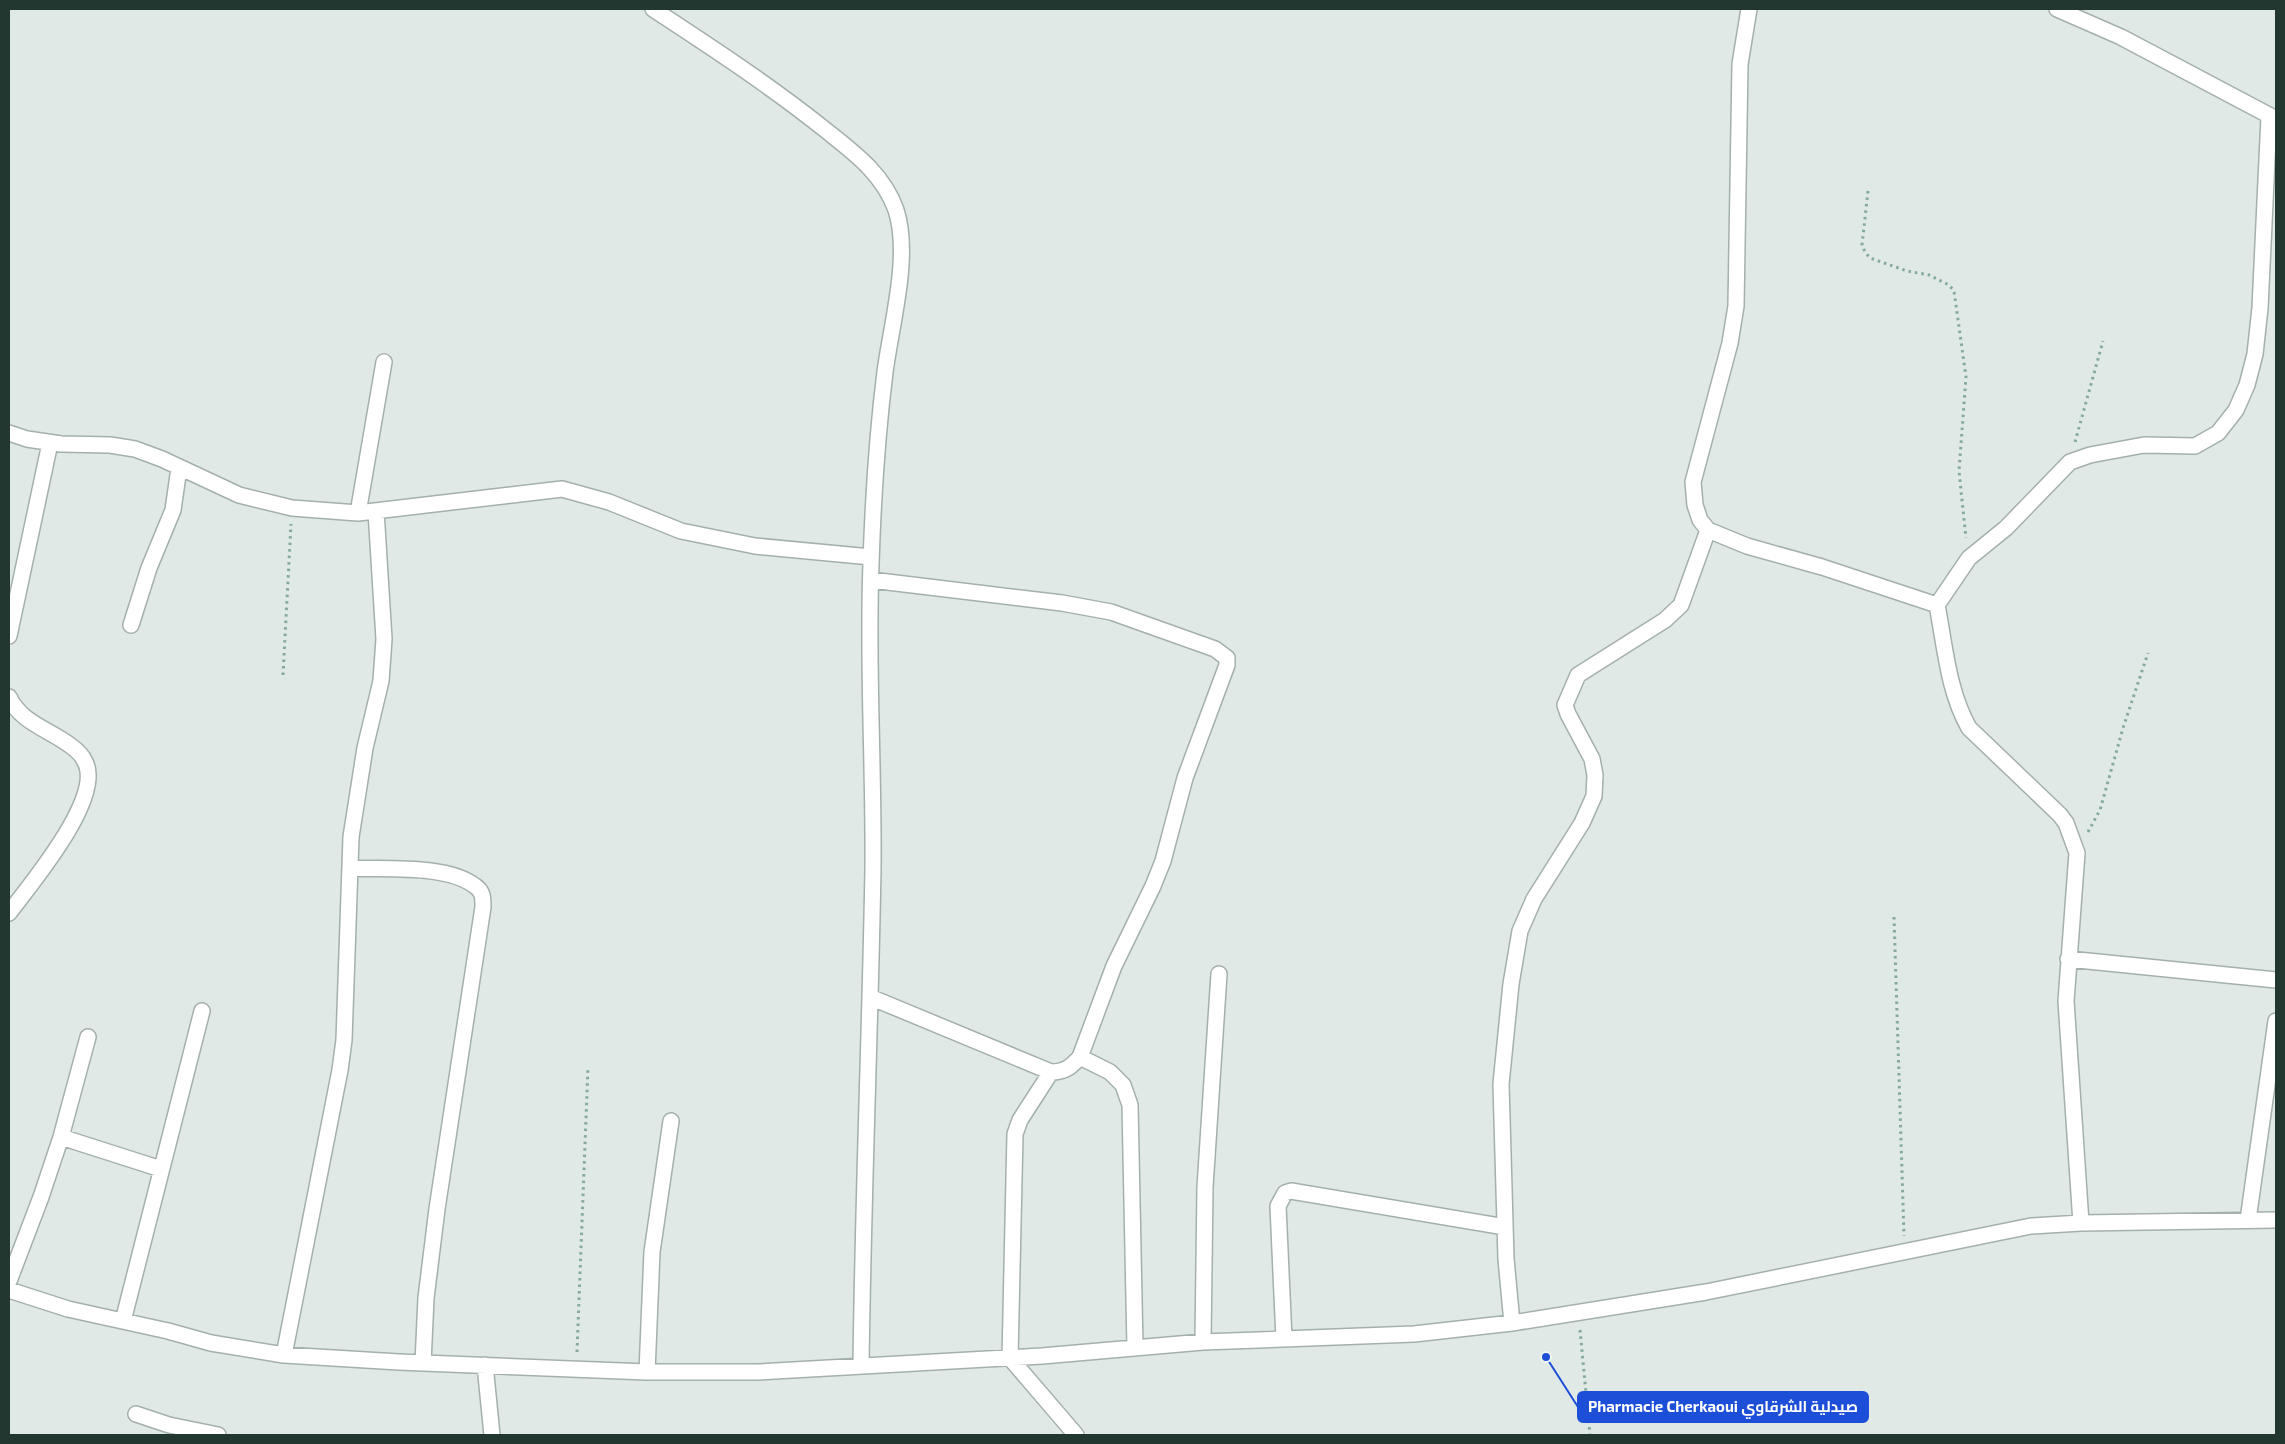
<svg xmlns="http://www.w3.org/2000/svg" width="2285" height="1444" viewBox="0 0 2285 1444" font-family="'Exo 2',Cairo,sans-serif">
	<rect width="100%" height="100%" fill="#e0e9e5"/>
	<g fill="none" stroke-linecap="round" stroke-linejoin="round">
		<defs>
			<path id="minor" d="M653 9C711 47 769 85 823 128 853 152 883 173 896 210 911 256 891 325 885 372 877 436 873 500 871 564 867 666 874 767 873 869 870 1034 863 1200 861 1366
				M1749 9 1740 64 1736 306 1730 343 1693 482 1695 505 1700 520 1708 530 1747 546 1822 567 1937 605C1945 646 1948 691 1969 728L2060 815 2066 823 2077 853 2066 1001 2081 1223
				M2057 9 2121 37 2276 119
				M9 433 27 439 61 444 110 445 135 449 162 459 239 495 292 508 358 513 562 489 609 502 681 531 755 546 871 557
				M358 513 384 362
				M1937 605 1969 558 2006 528 2070 462 2090 455 2144 445 2195 446 2218 433 2236 410 2247 385 2255 354 2260 308 2269 117
				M131 625 149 568 173 510 179 468
				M9 636 50 443
				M9 697C21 723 49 729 71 746 75 749 82 755 84 760 107 795 29 886 9 913
				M350 868C384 870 447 864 475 886 483 891 483 898 483 907L437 1209 426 1298 423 1363
				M2068 959 2276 980
				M870 997 1051 1072C1065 1072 1071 1067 1080 1057L1114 966 1153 886 1163 861 1185 778 1227 665V658L1215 649 1111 612 1062 603 871 580
				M1080 1057 1110 1072 1123 1085 1130 1105 1135 1348
				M1051 1072 1020 1120 1015 1134 1010 1358 1076 1435
				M61 1137 161 1169
				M2248 1220 2276 1021
				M9 1281 41 1197 61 1137 88 1037
				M9 1290 68 1309 168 1331 211 1343 284 1355 399 1362 647 1372H758L1042 1356 1203 1342 1414 1334 1512 1323 1706 1292 2031 1226 2081 1223 2276 1220
				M123 1321 202 1011
				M1512 1323 1506 1259 1501 1084 1511 984 1520 931 1534 899 1582 823 1594 796 1595 775 1592 759 1568 714 1565 705 1578 675 1665 620 1681 605 1708 530
				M1284 1339 1278 1206 1285 1193 1291 1191 1505 1227
				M1203 1342 1205 1187 1219 974
				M284 1355 340 1070 344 1040 351 837 365 748 381 681 384 639 376 511
				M485 1365 492 1435
				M647 1372 652 1252 671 1121
				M136 1414 169 1425 218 1435"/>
		</defs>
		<use href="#minor" stroke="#a4b0ab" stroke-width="18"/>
		<path stroke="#85a99b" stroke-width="3" stroke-dasharray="2.5 4" stroke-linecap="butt" d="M1868 191 1862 245 1865 252 1870 258 1907 271 1929 275 1949 285 1954 291 1966 377 1959 471 1966 538
			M2075 442 2103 341
			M283 675 291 524
			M2088 832 2100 810 2123 728 2148 653
			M1894 917 1904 1236
			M1580 1330 1590 1435
			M577 1352 588 1067"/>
		<use href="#minor" stroke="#fff" stroke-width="15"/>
	</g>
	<path fill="none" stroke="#1d4ed8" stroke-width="2" d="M1546 1357L1578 1407"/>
	<circle fill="#1d4ed8" stroke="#f0f6f3" stroke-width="2" cx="1546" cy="1357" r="5"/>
	<rect fill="#1d4ed8" stroke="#1d4ed8" stroke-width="2" x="1578" y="1392" width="290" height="30" rx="5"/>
	<g font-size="15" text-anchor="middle" font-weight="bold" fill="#fff">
		<text x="1723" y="1412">Pharmacie Cherkaoui صيدلية الشرقاوي</text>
	</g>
	<rect width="2285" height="1444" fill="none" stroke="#233731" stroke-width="20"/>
</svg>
